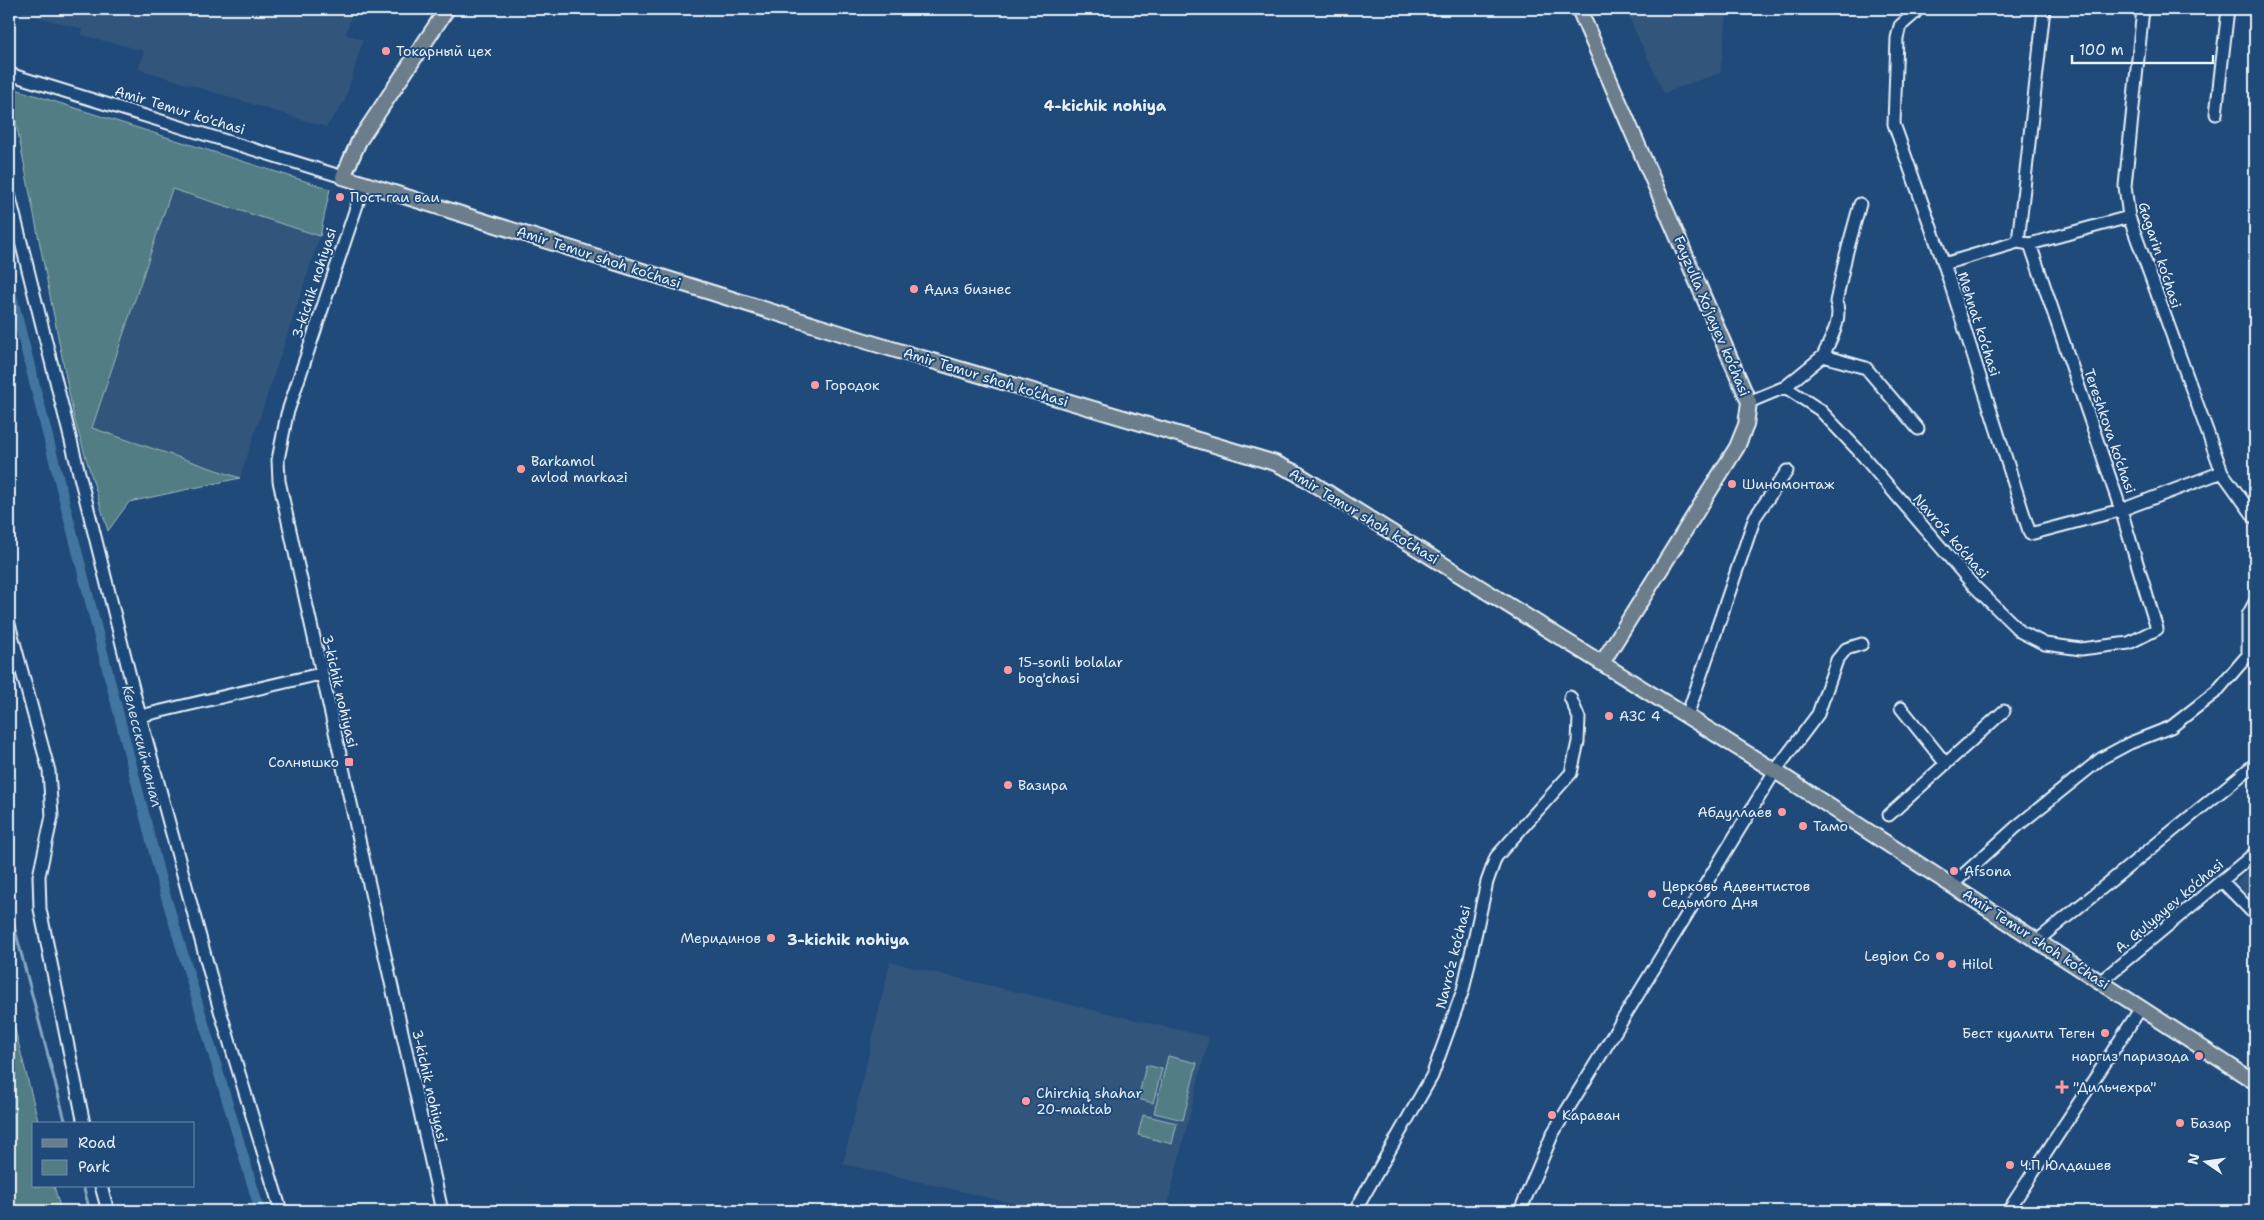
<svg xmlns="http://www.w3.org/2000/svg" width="2264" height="1220" viewBox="0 0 2264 1220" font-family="'Shantell Sans',sans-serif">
	<rect width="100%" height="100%" fill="#1f4a7a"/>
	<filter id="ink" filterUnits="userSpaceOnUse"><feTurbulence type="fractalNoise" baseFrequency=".02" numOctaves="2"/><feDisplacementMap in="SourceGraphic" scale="10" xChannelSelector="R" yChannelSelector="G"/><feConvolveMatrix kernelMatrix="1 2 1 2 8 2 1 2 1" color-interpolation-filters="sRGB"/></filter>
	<g filter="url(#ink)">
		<path fill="#31547b" d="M9 9H353L346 34 363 40 345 101 326 127 139 69 144 51 81 35 82 29Z
			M1625 9H1728L1720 73 1664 93Z
			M172 188 320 236 240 478 92 428Z
			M2255 866V905L2236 882Z
			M890 962 1209 1037 1166 1211H1046L843 1164Z"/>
		<path fill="#537d84" stroke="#9eb7be" d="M9 87 330 189 320 236 172 189 92 428 240 478 129 502 108 531 74 418Z
			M9 1006 39 1124H34V1186H54L61 1211H9Z
			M1168 1056 1197 1063 1183 1120 1154 1113Z
			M1146 1065 1162 1069 1153 1103 1138 1099Z
			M1143 1115 1177 1123 1172 1144 1138 1135Z"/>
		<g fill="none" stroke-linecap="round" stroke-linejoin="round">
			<path stroke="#84a6c3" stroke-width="3" d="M9 907 66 1124
				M83 1186 90 1211"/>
			<path stroke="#42749f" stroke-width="10" d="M9 284 161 880 260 1211"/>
			<defs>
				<path id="minor" d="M1916 9 1915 13 1900 26 1897 38 1894 124 1944 264 2030 534 2121 510 2222 472
					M2143 9 2125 186 2129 217 2222 472 2255 518
					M9 74 343 177
					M2216 114 2228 9
					M364 184 287 414 278 460 279 481 442 1211
					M9 194 140 716 219 1007 281 1211
					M2018 242 2044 9
					M1944 264 2018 242 2030 244 2129 217
					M1823 356C1830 340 1843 319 1836 302L1846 255 1860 204
					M1785 387 1823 356 1866 368 1918 429
					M1749 402 1785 387 1820 410 1857 449 1973 585 2021 632 2045 644 2081 649 2129 643 2157 629 2121 510 2030 244
					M9 624 49 771 52 816 39 876 40 909 84 1124
					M1901 708 1946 764
					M140 716 320 674
					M1687 716 1755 517 1787 471
					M1889 815 2004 711
					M2222 881 2255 915
					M1952 885 2016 827 2102 758 2130 743 2171 727 2217 691 2248 655V615L2255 602
					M2038 940 2255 764
					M2101 981 2255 853
					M101 1186 108 1211
					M1355 1211 1432 1076 1463 990 1487 882 1496 857 1571 773 1578 742 1579 718 1570 697
					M1520 1211 1553 1133 1775 771 1818 714 1837 660 1846 649 1862 644
					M2008 1211 2141 1008"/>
				<path id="major" d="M447 9 359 141 343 177 872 343 1275 463 1296 473 1775 771 2255 1082
					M1579 9 1749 402 1746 425 1737 447 1602 663"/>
			</defs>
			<use href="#minor" stroke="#e8f1f8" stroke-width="15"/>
			<use href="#major" stroke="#e8f1f8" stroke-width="18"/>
			<use href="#minor" stroke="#1f4a7a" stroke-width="11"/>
			<use href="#major" stroke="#6c7d8b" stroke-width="14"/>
		</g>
	</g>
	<g fill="#ff9aa2" stroke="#1f4a7a" stroke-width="2">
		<circle cx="386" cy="51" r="5"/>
		<circle cx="340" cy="197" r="5"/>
		<circle cx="914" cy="289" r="5"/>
		<circle cx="815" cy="385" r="5"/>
		<circle cx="521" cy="469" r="5"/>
		<circle cx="1732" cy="484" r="5"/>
		<circle cx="1008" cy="670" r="5"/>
		<circle cx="1609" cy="716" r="5"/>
		<rect x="344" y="757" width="10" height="10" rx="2.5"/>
		<circle cx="1008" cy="785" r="5"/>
		<circle cx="1782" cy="812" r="5"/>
		<circle cx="1803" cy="826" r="5"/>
		<circle cx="1954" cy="871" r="5"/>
		<circle cx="1652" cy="894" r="5"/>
		<circle cx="771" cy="938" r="5"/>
		<circle cx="1940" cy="956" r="5"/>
		<circle cx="1952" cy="964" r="5"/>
		<circle cx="2105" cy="1033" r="5"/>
		<circle cx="2199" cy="1056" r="5"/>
		<path d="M2059.5 1079.5h5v5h5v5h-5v5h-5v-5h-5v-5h5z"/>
		<circle cx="1026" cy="1101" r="5"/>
		<circle cx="1552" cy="1115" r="5"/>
		<circle cx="2180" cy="1123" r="5"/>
		<circle cx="2010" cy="1165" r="5"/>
	</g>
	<g text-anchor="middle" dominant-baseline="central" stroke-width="4" stroke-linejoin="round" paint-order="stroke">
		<g font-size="14" fill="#e8f1f8" stroke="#1f4a7a" text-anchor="start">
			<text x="396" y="51">Токарный цех</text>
			<text x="350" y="197">Пост гаи ваи</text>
			<text x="924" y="289">Адиз бизнес</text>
			<text x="825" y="385">Городок</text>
			<text x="531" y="461">Barkamol<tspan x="531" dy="16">avlod markazi</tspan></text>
			<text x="1742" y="484">Шиномонтаж</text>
			<text x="1018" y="662">15-sonli bolalar<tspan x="1018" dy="16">bog'chasi</tspan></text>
			<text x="1619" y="716">АЗС 4</text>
			<text x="339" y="762" text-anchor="end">Солнышко</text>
			<text x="1018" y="785">Вазира</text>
			<text x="1772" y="812" text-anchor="end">Абдуллаев</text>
			<text x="1813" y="826">Тамо</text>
			<text x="1964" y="871">Afsona</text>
			<text x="1662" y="886">Церковь Адвентистов<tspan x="1662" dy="16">Седьмого Дня</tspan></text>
			<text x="761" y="938" text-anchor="end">Меридинов</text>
			<text x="1930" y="956" text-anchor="end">Legion Co</text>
			<text x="1962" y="964">Hilol</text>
			<text x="2095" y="1033" text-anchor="end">Бест куалити Теген</text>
			<text x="2189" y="1056" text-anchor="end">наргиз паризода</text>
			<text x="2073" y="1087">"Дильчехра"</text>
			<text x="1036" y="1093">Chirchiq shahar<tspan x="1036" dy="16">20-maktab</tspan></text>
			<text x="1562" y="1115">Караван</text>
			<text x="2190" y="1123">Базар</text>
			<text x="2020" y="1165">Ч.П Юлдашев</text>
		</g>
		<g font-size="14" fill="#e8f1f8" stroke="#1f4a7a">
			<text transform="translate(180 110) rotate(17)">Amir Temur ko'chasi</text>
			<text transform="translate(2160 255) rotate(72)">Gagarin ko‘chasi</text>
			<text transform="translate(599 257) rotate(18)">Amir Temur shoh ko‘chasi</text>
			<text transform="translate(314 283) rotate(-72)">3-kichik nohiyasi</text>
			<text transform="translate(1712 316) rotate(67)">Fayzulla Xo‘jayev ko‘chasi</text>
			<text transform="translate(1979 324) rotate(72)">Mehnat ko‘chasi</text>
			<text transform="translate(986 377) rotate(17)">Amir Temur shoh ko‘chasi</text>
			<text transform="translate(2110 431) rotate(71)">Tereshkova ko‘chasi</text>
			<text transform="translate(1364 516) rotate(31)">Amir Temur shoh ko‘chasi</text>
			<text transform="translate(1951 536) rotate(49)">Navro‘z ko‘chasi</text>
			<text transform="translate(340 691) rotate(77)">3-kichik nohiyasi</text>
			<text transform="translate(2169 906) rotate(-40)">A. Gulyayev ko‘chasi</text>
			<text transform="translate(2036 939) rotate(33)">Amir Temur shoh ko‘chasi</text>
			<text transform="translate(1453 957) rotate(-76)">Navro‘z ko‘chasi</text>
			<text transform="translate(430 1086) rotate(77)">3-kichik nohiyasi</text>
		</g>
		<g font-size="15" font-weight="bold" fill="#e8f1f8" stroke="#1f4a7a">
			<text x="1105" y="106">4-kichik nohiya</text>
			<text x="848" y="940">3-kichik nohiya</text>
		</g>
		<g font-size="15" font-style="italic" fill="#cfdeeb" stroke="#1f4a7a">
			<text transform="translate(142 746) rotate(76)">Келесский канал</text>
		</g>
	</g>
	<rect width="2264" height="1220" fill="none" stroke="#1f4a7a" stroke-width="30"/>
	<rect x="15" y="15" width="2234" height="1190" fill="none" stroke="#e8f1f8" stroke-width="2" filter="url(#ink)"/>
	<rect x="32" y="1122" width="162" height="65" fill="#1f4a7a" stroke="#6f8dac"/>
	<rect x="42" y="1139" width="25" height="8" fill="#6c7d8b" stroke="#6f8dac"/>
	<text x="78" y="1148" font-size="15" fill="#e8f1f8">Road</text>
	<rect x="42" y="1160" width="25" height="15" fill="#537d84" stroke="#6f8dac"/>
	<text x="78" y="1172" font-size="15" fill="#e8f1f8">Park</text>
	<g transform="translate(2206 1162) rotate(283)" stroke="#1f4a7a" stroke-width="4" paint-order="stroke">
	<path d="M0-4L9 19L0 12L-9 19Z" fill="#e8f1f8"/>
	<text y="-8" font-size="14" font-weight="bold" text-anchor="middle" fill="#e8f1f8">N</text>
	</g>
	<path d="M2072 55v8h141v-8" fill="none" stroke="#e8f1f8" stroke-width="2.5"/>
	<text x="2079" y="55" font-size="15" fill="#e8f1f8" stroke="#1f4a7a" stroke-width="4" paint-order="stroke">100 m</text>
</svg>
